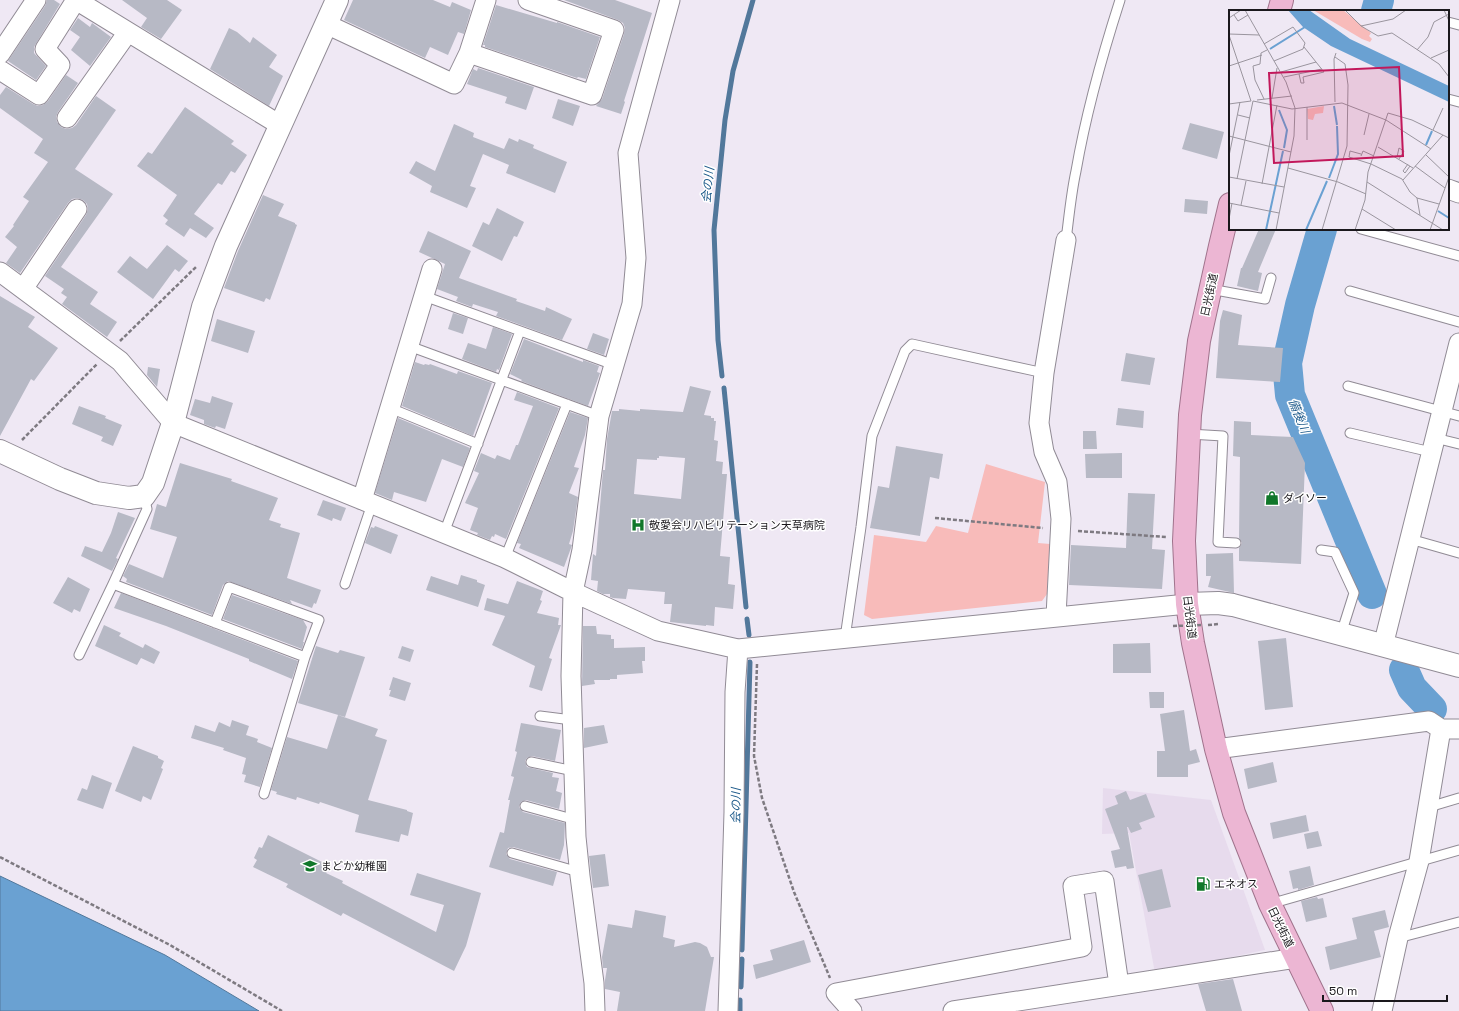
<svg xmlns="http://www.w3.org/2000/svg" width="1459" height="1011" viewBox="0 0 1459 1011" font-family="'Space Grotesk','Noto Sans JP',sans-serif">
	<rect width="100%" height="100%" fill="#efe8f4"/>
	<path fill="#e7dbed" d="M1103 788 1211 800 1265 950 1155 973 1129 833 1102 834Z"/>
	<path fill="#f8bbba" d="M986 464 1045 482 1038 543 1050 544 1047 594 1042 601 872 619 864 615 874 535 926 542 936 526 968 533Z"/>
	<path fill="#6aa1d2" stroke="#52789b" d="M0 876 165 955 259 1011H0Z"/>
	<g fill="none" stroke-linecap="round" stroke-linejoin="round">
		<path stroke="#52789b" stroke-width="5" d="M722 376 718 340 714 230 725 120 733 71 753 0
			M724 388 746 607
			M747 619 749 635
			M742 950 750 662
			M741 987 742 959
			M740 1011V1000"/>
		<path stroke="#6aa1d2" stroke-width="30" d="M1376 11 1379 0
			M1322 229 1300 305 1287 363 1290 395 1372 594
			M1404 670 1412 688 1432 709"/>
	</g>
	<path fill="#b7b9c5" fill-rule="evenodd" d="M47 0H54L60 4 34 47V53L46 66 36 80 8 61 45 6Z
		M122 0H167L182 10 161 39 141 27 147 18Z
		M353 0H433L450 7 452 2 471 10 464 34 458 32 448 55 430 47 425 58 344 20Z
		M564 0H615L652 13 624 101 625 102 621 114 596 106 602 99 624 34 625 28 623 23 618 20Z
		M496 5 557 23V22L600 37 586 79 578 77 577 78 485 47V45H483Z
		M78 18 90 27 92 23 111 37 90 66 71 50 80 37 70 30Z
		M229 28 237 32 250 43 253 37 277 55 269 67 283 76 269 106 210 69Z
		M478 68 534 87 526 110 505 103 507 97 467 84 473 69 477 71Z
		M66 75 78 83 58 112 56 117 57 122 61 127 66 129 72 128 76 125 96 96 116 110 75 169 113 194 61 267 98 292 90 304 117 322 107 337 62 304 67 297 61 293 64 289 45 276 86 215 88 209 87 204 83 200 77 198 72 199 68 203 20 273 6 263 17 247 5 237 14 226 13 225 29 201 23 197 48 162 34 153 43 139 0 108V95L6 87 33 104 38 106 43 105 48 101Z
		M558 99 580 106 573 126 552 118Z
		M185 107 234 141 231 144 247 155 235 173 231 171 222 185 218 183 194 214 214 228 206 238 190 228 184 237 165 224 168 220 163 216 177 195 137 166 148 152 152 154Z
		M1190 123 1224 132 1217 159 1182 149Z
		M454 124 474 133 473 137 504 149 509 138 518 142 519 139 534 145 533 148 567 162 555 193 506 173 509 165 483 154 470 186 476 188 467 208 430 192 432 186 409 173 416 161 435 171Z
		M263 195 284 204 278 216 295 223V224L297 225 270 300 266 298 264 302 224 288 238 251Z
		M1185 199 1208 201 1207 214 1184 212Z
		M497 208 524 222 517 237 514 236 502 261 472 246 483 222 489 225Z
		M1259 229H1276L1258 272 1262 273 1258 291 1237 286 1241 268H1242Z
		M428 231 471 251 459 278 517 299 516 301 545 311 546 307 572 319 562 340 496 316 498 312 473 304 472 307 456 301 458 297 437 289 445 264 419 252Z
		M167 245 188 261 179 272 175 269 153 299 117 272 130 256 147 269Z
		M0 296 35 317 28 327 58 348 34 381 31 379 0 436Z
		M1223 310 1242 315 1238 345 1283 348 1280 382 1216 378 1220 321Z
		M453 313 468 318 463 334 448 329Z
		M217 319 255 331 248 353 211 341Z
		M493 327 512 334 499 370 497 369 496 372 462 359 468 343 486 349Z
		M593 333 609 339 604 355 587 349Z
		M524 339 583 362V360L599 366 597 372 600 373 588 406 521 381 522 380 510 374Z
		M1126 353 1155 358 1150 385 1121 381Z
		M415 362 424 365 425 364 429 365 430 364 457 374 458 371 492 383 473 436 402 406Z
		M148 367 160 369 157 387 147 375Z
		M690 386 711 391 704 415 711 416V418H714V421H716L714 440 718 441 716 461 723 462 722 474H727L720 556 730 557 728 584 735 585 733 609 715 607 714 626 706 625V626L670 622 672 604H664L665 592 628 589 626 599 613 598 610 597V594H603L597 591 598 581 591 580 593 554 596 556 603 470H605L607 439 612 411H619V409L640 411V409L683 412ZM659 456 685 458 681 499 634 494 637 459 657 460V458H659Z
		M517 392 559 408 506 539 495 534 494 537 492 536 490 540 477 535 478 533 470 530 478 508 465 503 479 473 474 471 481 453 495 459 497 455 510 460 516 445H518L533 406 514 400Z
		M212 396 233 403 225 429 216 426 215 428 204 424V420L190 415 195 399 210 403Z
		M79 406 106 416 105 418 122 425 113 446 101 441 103 437 72 424Z
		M1118 408 1144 411 1143 428 1116 425Z
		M570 412 588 418 585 435 574 467 579 468 569 493 578 497 573 531 569 544 572 545 571 548 564 567 519 548 521 544 517 543Z
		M398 418 470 448 463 467 442 459 426 502 394 492 392 500 375 493Z
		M1234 421 1251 422V435L1293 437 1305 463 1301 564 1239 561V548L1242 543 1239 538 1240 457 1233 456Z
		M1083 431H1096L1097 449H1083Z
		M896 446 943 454 939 479 930 477 920 536 870 528 878 486 889 488Z
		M1122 453V478H1086L1085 454Z
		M180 463 232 479 231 481 278 498 269 520 281 524 280 527 300 533 287 578 321 590 316 604 314 603 312 608 290 600 292 604 228 581 223 585 212 615 126 582 127 579 123 576 129 564 163 578 177 537 150 529 157 504 166 507Z
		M1128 493 1155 494 1152 549 1165 550 1162 589 1069 585 1071 545 1126 548Z
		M323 500 346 508 341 521 333 518 332 521 317 515Z
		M118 512 135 518 116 558 118 559 112 571 81 556 85 546 102 552 111 533Z
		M375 526 398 535 391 554 365 543 371 527 374 528Z
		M1233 553 1234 593 1208 587 1211 576H1206V554Z
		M461 575 477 580V582L485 585 478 607 426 590 431 576 458 585Z
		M68 577 90 589 80 612 74 609 72 613 53 603Z
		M517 581 543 591 540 600 542 601 537 613 559 618 558 625H561L549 658 552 659 542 691 529 687 535 666 492 645 505 616 484 610 487 598 508 604Z
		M121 593 298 661 292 679 249 661V659L166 626 114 608Z
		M232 595 303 620 307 627 303 642H304L302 649 223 619Z
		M104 625 121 633 119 636 143 648 145 644 160 652 154 664 141 658 137 665 95 646Z
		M583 626H596L597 634 611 635V639H614V648L645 647V661H642L643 673 617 675V679H610V680H594L595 684 582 686Z
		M1286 638 1293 707 1265 710 1258 641Z
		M1150 643 1151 673H1113V644Z
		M316 646 338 653 340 650 365 657 345 717 298 703Z
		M402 646 414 650 410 662 398 658Z
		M393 677 411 683 405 701 389 696 391 690H389Z
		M1149 692H1164V708H1150Z
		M1184 710 1190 751 1196 749 1200 762 1188 765V777H1157V751H1165L1160 714Z
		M338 715 378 729 375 736 387 740 368 800 407 810V811L413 813 408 836 401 834 399 842 355 832 359 815 320 802 319 804 297 797 296 800 276 794 277 792 271 790 287 737 327 749Z
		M232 720 249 726 246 735 258 739 257 742 272 748 260 787 244 782 246 775 242 774 246 758 223 750 224 748 191 738 195 725 215 732 219 722 230 727Z
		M521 723 561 730 555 761 532 756 527 758 525 761 527 767 553 773 552 777 559 778 556 791 562 793 559 809 526 800 521 802 519 807 523 812 565 823 564 845 560 860 513 847 508 848 506 854 510 859 557 872 553 886 489 867 500 832 504 833 510 800H508L514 777 511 776 517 752 515 751Z
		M604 725 608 743 584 748V728Z
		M133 746 158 756V758L164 761 161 768 163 769 151 800 143 796 141 802 115 791Z
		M1273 762 1277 782 1248 789 1244 769Z
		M92 775 112 783 103 809 77 800 82 788 87 790Z
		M1126 791 1130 800 1146 794 1155 817 1139 823 1142 829 1131 833 1128 827H1127L1134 868 1127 869 1126 866 1115 868 1111 851 1120 849 1105 809 1118 804 1115 796Z
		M1306 815 1309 831 1273 839 1270 823Z
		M1318 831 1322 846 1307 849 1304 834Z
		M268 835 330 866 326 873 343 881 342 883 436 932 444 905 410 895 417 873 481 893 466 946 454 971 343 913 341 916 286 887 288 884 253 867 257 860 254 858 259 847 262 848Z
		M605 854 609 886 593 888 589 856Z
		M1310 866 1314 885 1298 890V888L1293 889 1289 871Z
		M1162 869 1171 907 1148 912 1138 875Z
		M1317 897 1318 899 1323 898 1327 917 1306 922 1301 901Z
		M635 910 666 916 663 937 675 940 674 947 695 942 700 943 707 947 711 957H714L705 1011H617L620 992 605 989V980L607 968H603L602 957 608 924 632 928Z
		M1385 910 1389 927 1374 931 1381 957 1330 970 1325 947 1357 939 1352 918Z
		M804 940 811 962 756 979 753 965 773 960 770 950Z
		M1233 979 1242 1011H1206L1198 984Z"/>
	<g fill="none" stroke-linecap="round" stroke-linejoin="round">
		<defs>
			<path id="service" d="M1448 22 1459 25
				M1448 99 1459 102
				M1361 229 1459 256
				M1066 240C1069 217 1071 194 1076 171 1086 113 1102 56 1120 0
				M1210 289 1265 299 1271 278
				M1350 291 1459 322
				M424 296 614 365
				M409 346 599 416
				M1348 386 1459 416
				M390 408 478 444
				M1350 433 1431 452
				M1189 434 1223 436 1218 542 1236 543
				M1435 438 1459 444
				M444 533 520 331
				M1410 539 1459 553
				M1321 550 1335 552 1354 593 1341 634
				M505 558 567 404
				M113 584 305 657 264 794
				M345 584 372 504
				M215 623 229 587 319 620 305 657
				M845 638 861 527 872 436 905 351 912 344 1044 373
				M79 655 113 584 147 509 144 496
				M540 716 572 720
				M531 762 574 771
				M525 806 576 820
				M1429 807 1459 798
				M512 853 579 872
				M1270 904 1459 850
				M1398 938 1459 922"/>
			<path id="minor" d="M76 0 280 125
				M326 24 454 84 469 53 486 0
				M469 53 592 95 614 30 528 0
				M0 54 36 0
				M0 70 39 95 60 65 45 49 76 0
				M67 118 128 32
				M1448 189 1459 193
				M0 272 120 361 173 423 505 558 573 592 658 631 738 649 1187 604
				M23 289 77 209
				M362 500 432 269
				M1056 616 1061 519 1057 482 1044 452 1039 423 1044 373 1066 240
				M1383 646 1459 343
				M1216 749 1429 721 1441 729H1459
				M595 1011 594 983 580 876 576 837 571 676 573 592 582 550 599 416 632 304 636 258 628 153 670 0
				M728 1011 734 812 735 692 738 649
				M852 1011 836 993 1082 947 1073 886 1104 881 1119 985
				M953 1011 1296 958
				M1382 1011 1398 938 1419 861 1441 729"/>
			<path id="tertiary" d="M0 451 60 479 96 493 129 498 144 496 153 483 173 423 203 307 226 246 337 0
				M1187 604 1218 603 1233 605 1459 666"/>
			<path id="trunk" d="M1279 11 1282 0
				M1230 204 1220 246 1199 341 1190 415 1184 541 1187 604 1193 643 1207 708 1216 749 1234 813 1270 904 1322 1011"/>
		</defs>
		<use href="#service" stroke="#918b95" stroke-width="11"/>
		<use href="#minor" stroke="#918b95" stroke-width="21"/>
		<use href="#tertiary" stroke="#918b95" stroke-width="24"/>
		<use href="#trunk" stroke="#a0738c" stroke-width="24"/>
		<path stroke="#7e7a81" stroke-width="2.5" stroke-dasharray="4 2" stroke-linecap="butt" d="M120 341 197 266
			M22 440 97 364
			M935 518 1043 528
			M1078 531 1166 537
			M1208 625 1219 624
			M757 664 754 756 762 798 794 892 830 978
			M0 857 170 945 282 1011"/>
		<use href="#service" stroke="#fff" stroke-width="9"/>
		<use href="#minor" stroke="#fff" stroke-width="19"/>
		<use href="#tertiary" stroke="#fff" stroke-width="22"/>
		<use href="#trunk" stroke="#ecb6d3" stroke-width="22"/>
		<path stroke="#7e7a81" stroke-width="2.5" stroke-dasharray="4 2" stroke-linecap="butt" d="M1173 626 1203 625"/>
	</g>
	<defs>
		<symbol id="shop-bare" viewBox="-9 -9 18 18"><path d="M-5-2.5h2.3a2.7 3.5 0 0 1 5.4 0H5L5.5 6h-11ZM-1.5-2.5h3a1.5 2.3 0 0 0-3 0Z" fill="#10772a" stroke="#fff" stroke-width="2.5" paint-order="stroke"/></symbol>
		<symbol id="hospital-bare" viewBox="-9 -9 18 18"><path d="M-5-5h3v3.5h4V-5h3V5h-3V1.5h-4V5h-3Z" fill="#10772a" stroke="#fff" stroke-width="2.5" paint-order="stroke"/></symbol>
		<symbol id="school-bare" viewBox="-9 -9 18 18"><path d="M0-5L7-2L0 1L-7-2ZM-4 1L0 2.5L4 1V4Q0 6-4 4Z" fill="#10772a" stroke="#fff" stroke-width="2.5" paint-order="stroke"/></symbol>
		<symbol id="fuel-bare" viewBox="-9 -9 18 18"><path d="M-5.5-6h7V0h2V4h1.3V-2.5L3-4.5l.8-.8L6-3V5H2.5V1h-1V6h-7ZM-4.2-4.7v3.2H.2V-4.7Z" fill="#10772a" stroke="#fff" stroke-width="2.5" paint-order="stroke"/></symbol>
	</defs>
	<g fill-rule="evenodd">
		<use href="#shop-bare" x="1262" y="488" width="20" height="20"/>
		<use href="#hospital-bare" x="628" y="515" width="20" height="20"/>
		<use href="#school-bare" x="300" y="856" width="20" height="20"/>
		<use href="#fuel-bare" x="1193" y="874" width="20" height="20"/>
	</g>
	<g text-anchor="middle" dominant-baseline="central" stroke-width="3" stroke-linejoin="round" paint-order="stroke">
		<g font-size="11" fill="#1a181c" stroke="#fff">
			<text transform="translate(1209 295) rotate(-78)">日光街道</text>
			<text transform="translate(1190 617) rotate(83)">日光街道</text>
			<text transform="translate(1281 927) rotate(64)">日光街道</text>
		</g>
		<g font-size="11" fill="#1a181c" stroke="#fff" text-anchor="start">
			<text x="1283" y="498">ダイソー</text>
			<text x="649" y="525">敬愛会リハビリテーション天草病院</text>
			<text x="321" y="866">まどか幼稚園</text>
			<text x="1214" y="884">エネオス</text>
		</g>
		<g font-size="12" font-style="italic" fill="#1f5b8b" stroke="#fff">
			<text transform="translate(708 185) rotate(-84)">会の川</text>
			<text transform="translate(1299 416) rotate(68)">備後川</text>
			<text transform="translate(736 806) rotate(-89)">会の川</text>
		</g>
	</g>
	<g transform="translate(1229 10)">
		<rect width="220" height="220" fill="#efe8f4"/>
		<path d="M84 0H114L142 23 140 26 143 29 141 32 133 29ZM95 96 94 103 86 104 84 110 79 109 78 99Z" fill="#f8bbba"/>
		<path d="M59 0H80L121 29 220 76V92L102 36 74 17Z" fill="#6aa1d2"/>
		<path fill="none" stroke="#6aa1d2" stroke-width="2" d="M41 39 76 17M105 96 108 115M50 100 58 120 55 138M197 135 203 121M100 168 109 144 108 116M209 201 220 208M37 220 54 141M77 220 98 171"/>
		<path fill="none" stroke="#9a959e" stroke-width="1" d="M16 0 57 72 66 98 65 126 47 220M116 0 132 16 149 26 163 23 210 54 220 67M215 0 220 11M5 5 9 11 19 5M0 8 12 0M132 16 164 9 177 0M0 24 30 25M0 25 22 91M35 34 64 17 76 33 74 39 45 51M188 40 199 27 205 12 220 4M202 48 220 40M0 56 33 45M52 62 87 52M70 64 72 73H75L74 67 95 62 75 37M55 67 93 59M43 88 48 58M35 89 26 70 24 56 31 54 32 43 38 40M28 90 63 86M24 91 63 99 113 93 157 110 202 139M106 92 105 49 107 43M0 94 22 91M78 97V130M9 105 21 108M204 120 214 98M135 125 140 104M0 126 62 142M149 137 184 158M132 144 121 141 120 147 142 154 173 169 181 182 188 188 210 194M197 145 220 167M0 146 11 92M132 146 134 141 145 146M168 147 170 138 175 141 170 149M179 154 174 161 176 163 181 156M186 156 216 178M59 158 109 172 137 184M0 167 55 177M8 169 24 91M174 170 214 125M138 172 214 220M33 174 48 95M188 188 191 205M0 193 50 203M12 195 17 171M133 199 167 220M0 209 3 193M93 220 118 136 119 75 116 54 106 47M126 220 136 190 139 162 159 103 183 110 220 128M201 220 220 167"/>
		<path fill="#c2185b" fill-opacity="0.15" stroke="#c2185b" stroke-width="2" d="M170 57 174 146 45 153 40 63Z"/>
		<rect width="220" height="220" fill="none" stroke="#1a181c" stroke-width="2"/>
	</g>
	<path d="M1323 995v6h124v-6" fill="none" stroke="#1a181c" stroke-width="2"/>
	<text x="1329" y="995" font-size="12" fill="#1a181c" stroke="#ffffff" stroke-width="3" paint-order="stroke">50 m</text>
</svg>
